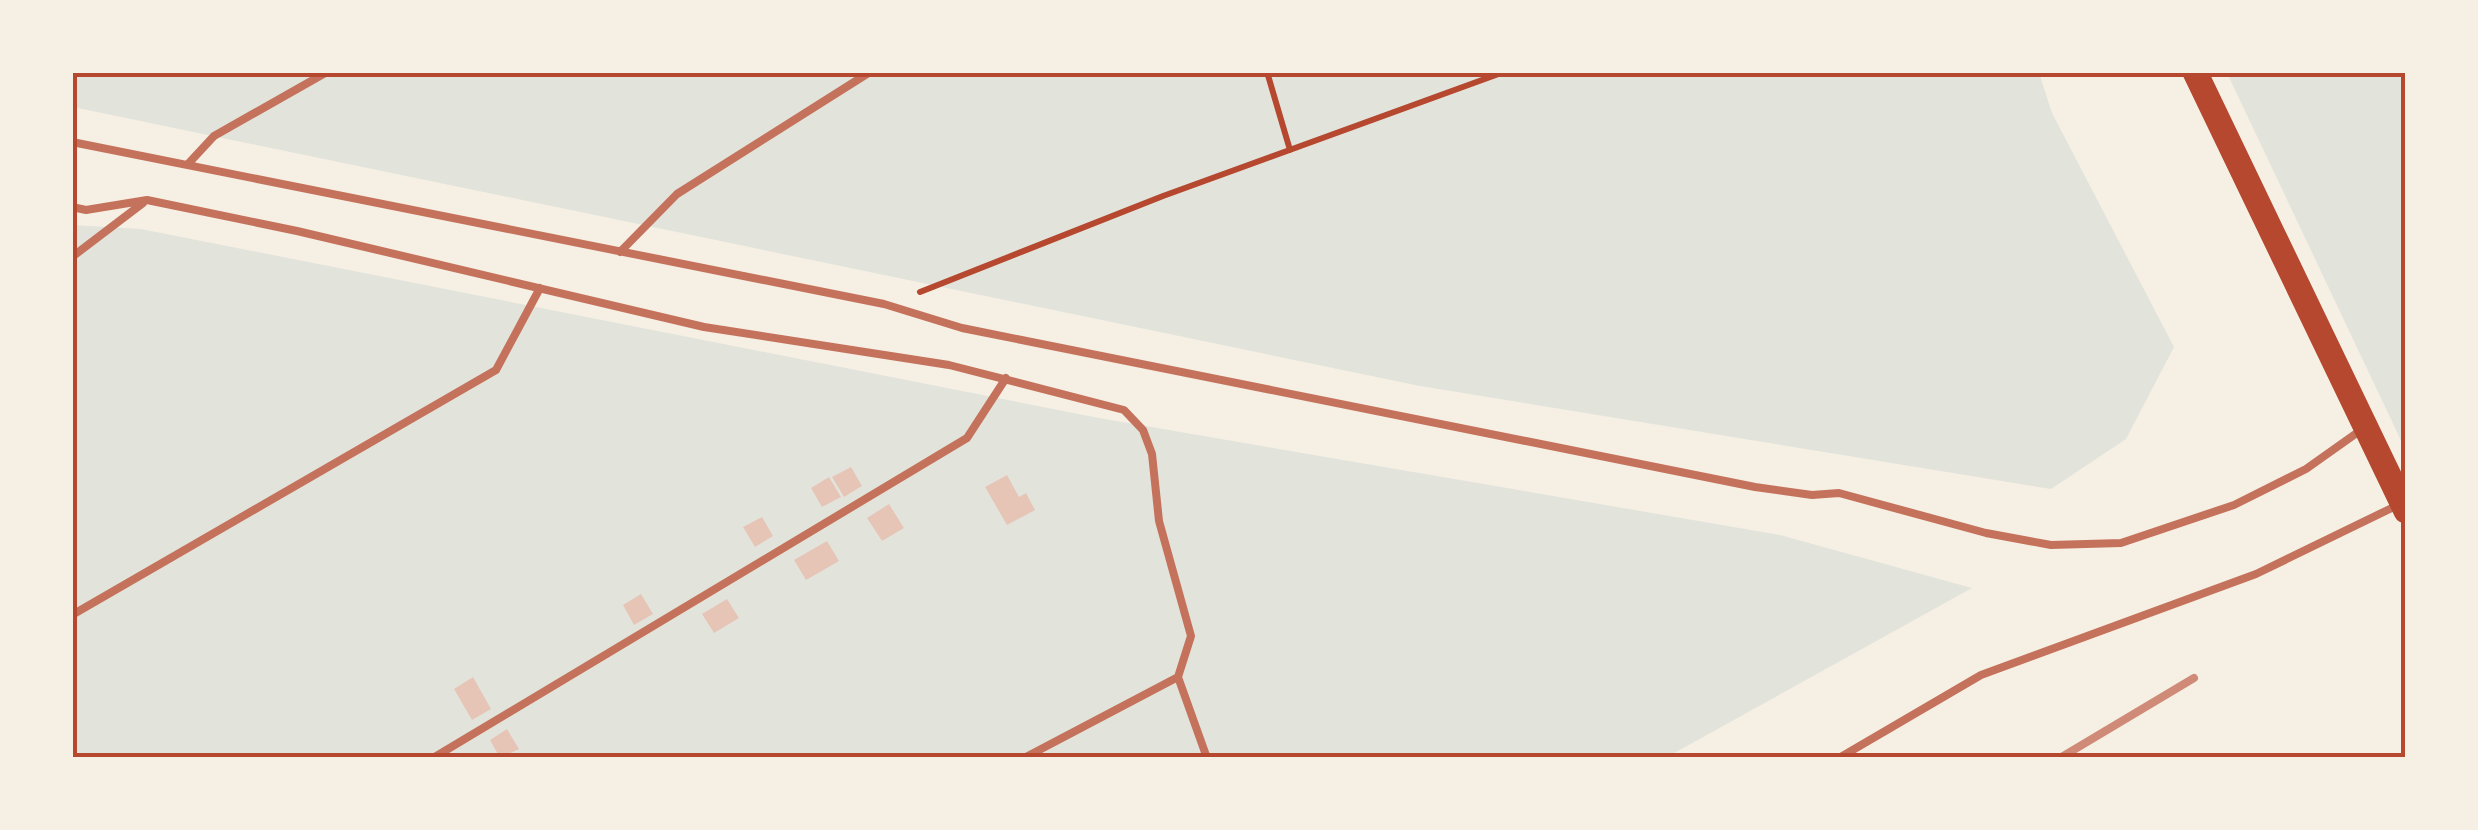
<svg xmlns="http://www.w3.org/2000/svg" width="2478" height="830" viewBox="0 0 2478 830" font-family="'Work Sans',sans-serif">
	<rect width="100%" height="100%" fill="#f6efe4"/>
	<path fill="#e2e4dc" d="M72 73H2039L2052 113 2174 347 2126 439 2051 489 1420 386 73 107Z
		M2227 73H2405V449Z
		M72 225 141 229 1099 418 1780 535 1972 588 1667 757H73Z"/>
	<path fill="#e6c5b7" d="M851 467 862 486 844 497 832 477Z
		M1007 475 1019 497 1026 493 1035 510 1007 525 985 487Z
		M829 477 841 497 822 507 811 488Z
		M889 504 904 528 882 541 867 518Z
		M762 517 773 536 755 547 743 527Z
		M827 541 839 561 806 580 794 560Z
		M641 594 653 614 634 625 623 605Z
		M727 599 739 618 714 633 702 614Z
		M473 677 491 709 472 720 454 689Z
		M507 729 519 749 500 758 490 740Z"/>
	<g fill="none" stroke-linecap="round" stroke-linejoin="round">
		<path stroke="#b5482f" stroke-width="6" d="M1267 72 1290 150
			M920 292 1163 196 1504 72"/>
		<path stroke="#c5725c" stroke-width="8" d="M72 142 884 304 962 328 1755 487 1812 495 1839 493 1986 533 2051 545 2121 543 2234 505 2306 469 2361 430
			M188 164 214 136 327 72
			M72 207 86 210 147 200 297 231 704 327 949 365 1124 410 1143 430 1152 454 1159 521 1191 636 1178 677 1207 758
			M620 252 677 194 870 72
			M72 257 143 203
			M72 615 496 370 540 288
			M433 758 967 438 1006 378
			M1024 758 1178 677
			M1839 758 1981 675 2256 574 2398 505"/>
		<path stroke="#b5482f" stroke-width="25" d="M2195 72 2406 511"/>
		<path stroke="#cf8b77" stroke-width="8" d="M2060 758 2194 678"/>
	</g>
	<rect width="2478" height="830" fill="none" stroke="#f6efe4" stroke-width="150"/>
	<rect x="75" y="75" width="2328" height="680" fill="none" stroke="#b5482f" stroke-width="4"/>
</svg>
